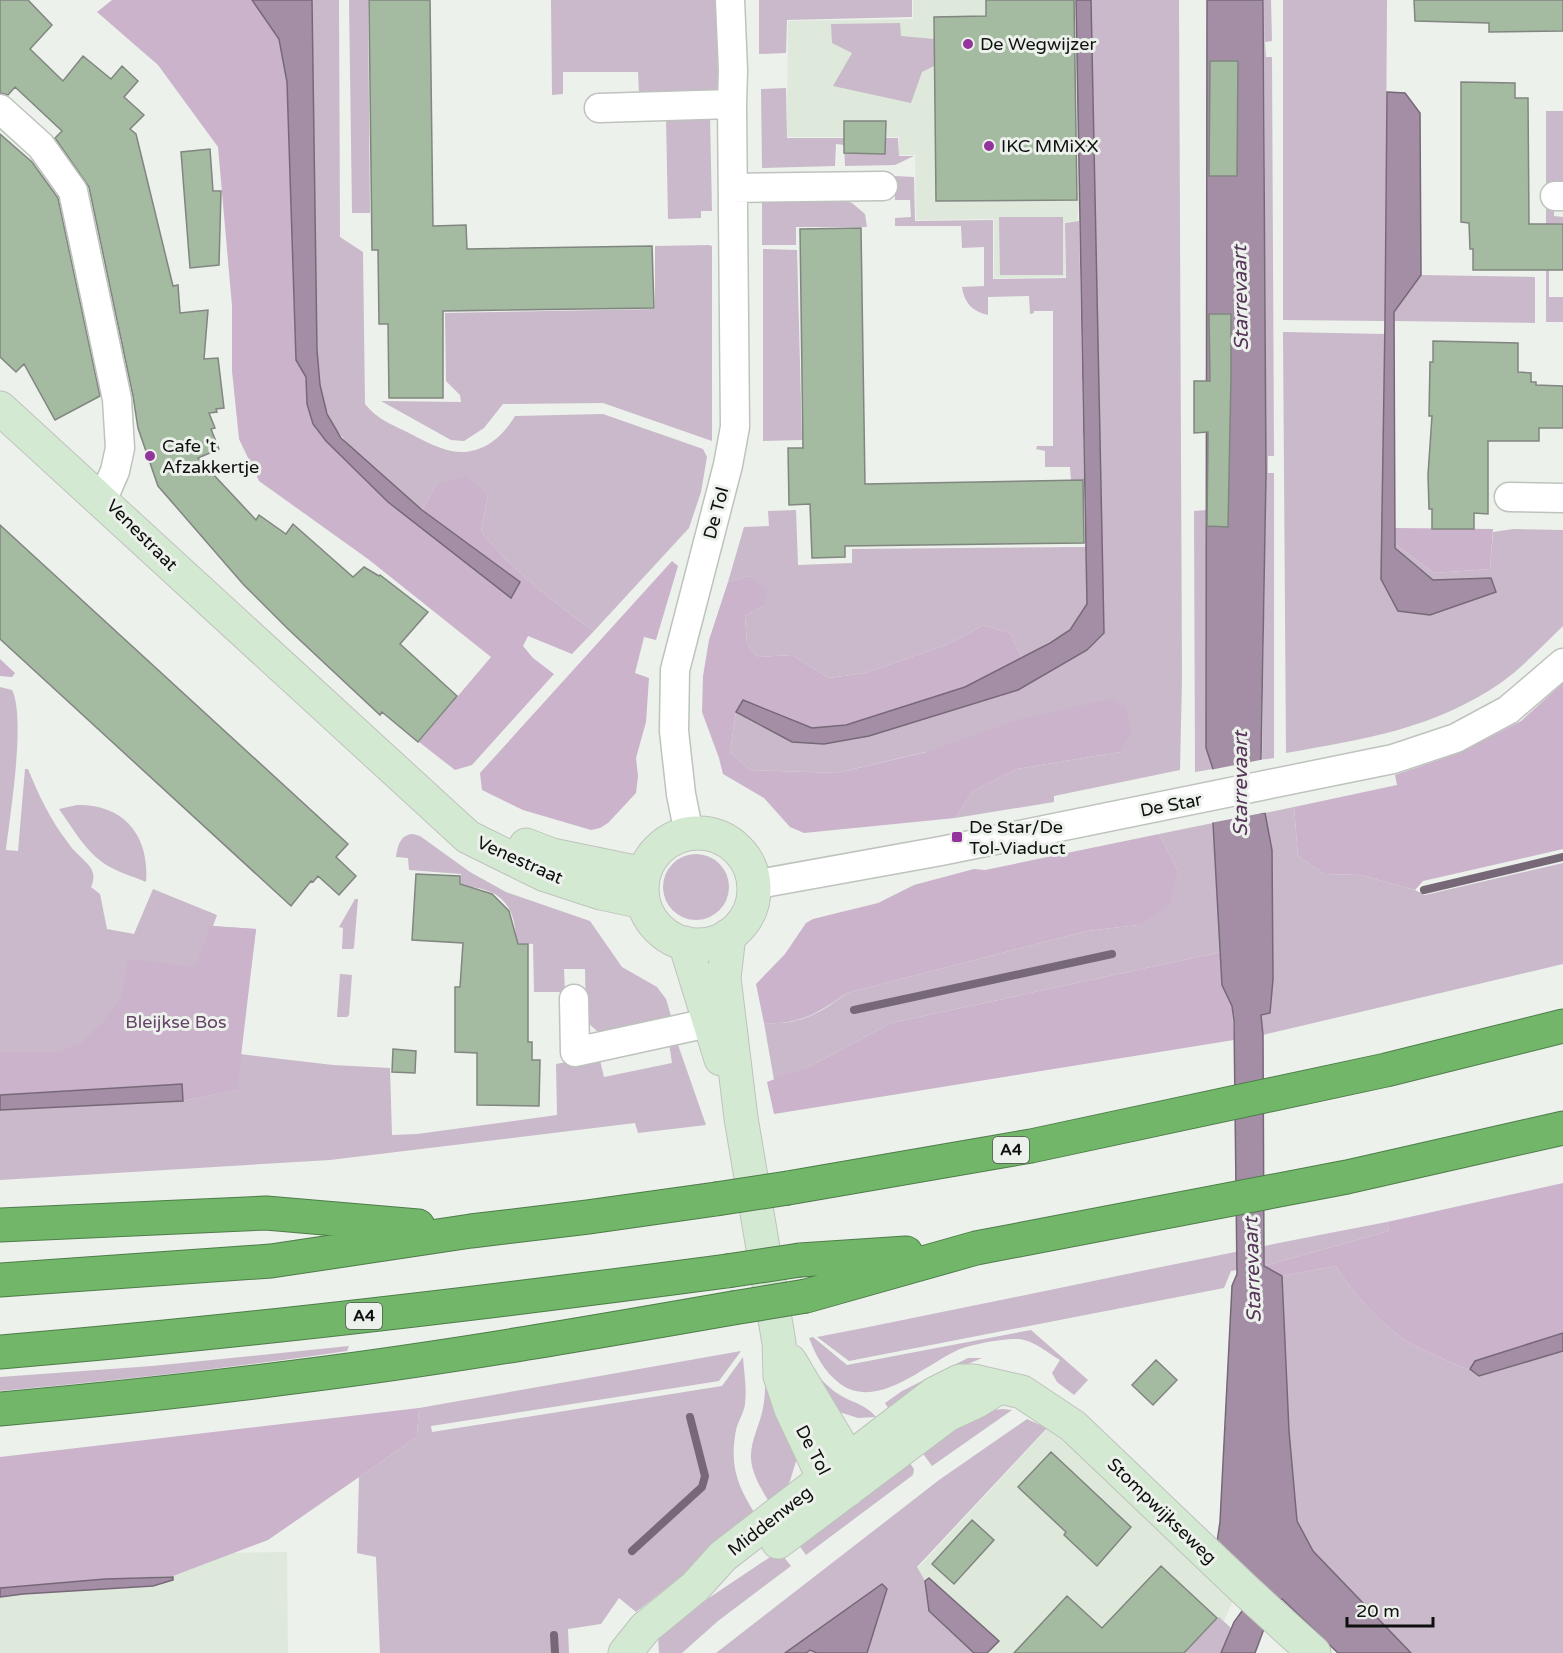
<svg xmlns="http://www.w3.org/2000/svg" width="1563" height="1653" viewBox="0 0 1563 1653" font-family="'Varela Round',sans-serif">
	<rect width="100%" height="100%" fill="#ecf1eb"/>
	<path fill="#dee9dc" d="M913 0H1077L1079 202 1077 221 1065 222V277L994 278V219L916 220 915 155H899V137H787L788 21 913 19Z
		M1047 1429 1064 1437 1235 1595 1211 1653H954L892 1596Z
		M287 1552 288 1653H0V1556Z"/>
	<path fill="#c9b9ca" d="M312 0H339L340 237 363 252 365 404C378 420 393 425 411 434 421 439 431 445 441 448 473 460 499 443 515 416L603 414 703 449 707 457 701 492 689 528 594 631C552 601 513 571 481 531L488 496 436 485 422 510C394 485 341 447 328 414 319 394 319 371 317 350Z
		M349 0H368L370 213H352Z
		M551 0H717L718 91 639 93 638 72H563V94L552 95Z
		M759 0H912V17L787 20 786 53 759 54Z
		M1091 0H1179L1182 679 1180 770 1054 796V802L955 818 973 791 1017 769 1120 752H925L837 773 750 770 730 752 736 712 792 742 869 736 1018 690 1104 633Z
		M1264 0H1271L1272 41 1265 42 1266 57H1272L1274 456H1268V473H1274V758L1262 760 1266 474Z
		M1283 0H1387L1385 321 1283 320Z
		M900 23 901 36 934 39V66L922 72 911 103 833 86 852 53 832 43 831 24Z
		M786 88 787 138H898L899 156H914L895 165 845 166 844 145 836 144 835 166 762 168 761 89Z
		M1546 111H1563V184L1546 194Z
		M710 116 712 211H701V218L668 219 666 117Z
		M895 176 914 177 915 221 993 220V279L1066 278 1065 223 1079 221 1084 480H1071L1070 467H1045V451L1036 449 1037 446H1053V311H1034V313L1030 314 1029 296 988 297V315C973 312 964 303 962 287L984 286V247L962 248 961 226H895V218L911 217 910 200H895Z
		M1546 199H1554V216L1563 217V223L1549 224V297H1563V322H1546Z
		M844 200 852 203 865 214 867 227H796V245H762V201Z
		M999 217H1063V275H1000Z
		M709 245 712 246V441L603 403 503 404 484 428 464 441 451 440 381 401 461 402 460 395 446 381 445 313 655 309V246Z
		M763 249 797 250 802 440 763 441Z
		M1421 275 1535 277V323L1394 321V311Z
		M1283 332 1385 334 1381 579 1430 615 1496 592 1491 578 1433 580 1395 548V544L1434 573 1490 569 1493 532 1513 529 1563 530V626C1543 645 1524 666 1502 682 1434 729 1365 739 1286 753Z
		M796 510 798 565 852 563V549L1086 547 1087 604 1070 630 1022 658 1010 633 984 625 946 645 865 673 829 678 792 655 758 657 747 644 745 616 763 606 748 576 728 582 744 527 769 526 768 511Z
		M1207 510 1206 748 1213 769 1195 772 1194 511Z
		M0 687 12 690C26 718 10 815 6 850L18 851 25 769H28C39 796 51 821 69 844 75 854 90 862 93 873 94 878 93 883 91 887L100 894 107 929 134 934 153 889 217 915 213 926 256 929 240 1054 333 1065 390 1068 392 1135 417 1134 557 1115 556 1064 599 1056 604 1077 672 1063 669 1043 677 1042 706 1125 638 1133 635 1123 330 1160 0 1180V1110L183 1101 236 1090 238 1078 0 1087Z
		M77 805C124 804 150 836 146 882 132 876 114 871 102 862 84 849 72 827 59 809Z
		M1294 807 1298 856 1324 874 1360 875 1415 890 1425 895 1563 863V964L1263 1035 1261 1015 1270 1013 1265 813Z
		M1213 823 1221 952 891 1023 814 1064 774 1080 764 1023C800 1025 819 1014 847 993L1087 931 1138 925 1178 870 1159 834Z
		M413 834 420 836 470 872 506 892 590 921 622 967 657 987 666 999 672 1019 598 1032 586 1021 585 969H564L565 992H534L533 944 516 943C516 904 500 888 461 886V874L409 870 408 858 396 857C398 845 400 835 413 834Z
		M663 887a33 33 0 1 1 66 0a33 33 0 1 1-66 0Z
		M355 899H358L354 947 353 949H342L343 928 339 927Z
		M340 974 352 975 349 1015 347 1017H337Z
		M1387 1222 1389 1231 1264 1266 1231 1271 1224 1288 849 1361 817 1337C1007 1300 1197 1258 1387 1222Z
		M1336 1266C1349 1290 1387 1330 1410 1343 1427 1352 1445 1359 1461 1367L1470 1369 1479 1376 1563 1351V1653H1411L1313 1551 1297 1521 1289 1431 1282 1276Z
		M1031 1330 1088 1380 1074 1395 1057 1382 1052 1373 1060 1360C1048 1353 1033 1340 1019 1339 1005 1338 973 1344 960 1349 925 1364 877 1412 839 1383 824 1371 816 1356 809 1338L813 1337 847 1365Z
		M349 1346 347 1351C232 1368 116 1381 0 1391V1377L152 1366Z
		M741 1351 719 1381 431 1426 432 1432 722 1386 743 1357C744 1373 747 1388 745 1404 744 1413 738 1421 736 1430 729 1467 738 1487 757 1517L636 1612 619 1598 601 1624 568 1629 569 1653H380L376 1557 357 1553 359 1477 417 1437 419 1408Z
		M968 1358H982L961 1367 892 1414 885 1403 902 1391Z
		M764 1365 797 1458 790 1481 780 1498 772 1507C764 1493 752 1476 751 1459 750 1441 760 1425 763 1408 766 1393 765 1379 764 1365Z
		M815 1373C823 1381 830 1389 840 1395 853 1403 867 1405 876 1417L858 1418 833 1410Z
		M1003 1409 1012 1410 932 1466 918 1447 984 1411Z
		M1027 1419 1047 1428 917 1567 925 1581 929 1611 974 1653H716L939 1480Z
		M905 1456 914 1469 913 1475 806 1555 795 1540Z
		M779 1551 791 1566 718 1621 682 1653H659L658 1637 676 1620Z
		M1219 1617 1231 1628 1221 1653H1185Z"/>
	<path fill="#cab3cb" d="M112 0H252L279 39 287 82 296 360 306 377 307 404 313 424 326 441 388 502 511 598 520 582 422 510 436 485 467 476 488 496 481 531C513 571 552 601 594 631L572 654 528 636 523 646 533 658 554 674 472 765 455 770 419 742 491 657 368 559 259 481 239 439 232 371V306L218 147 158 65 97 12Z
		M1395 528 1493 529 1490 569 1434 573 1395 544Z
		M672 561 678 566 656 640 644 637 635 673 649 678 646 722 636 758 638 776 636 793 608 823 600 828 591 830 523 810 482 790 480 773Z
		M748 576 767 590 763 606 745 616 747 644 758 657 792 655 829 678 865 673 946 645 984 625 1010 633 1022 658 965 687 846 725 812 728 743 700 736 712 730 752 750 770 837 773 926 752 1021 719 1111 699 1125 706 1132 731 1120 752 1017 769 973 791 955 818 804 833 790 827 764 798 723 774 719 758 702 712 703 676 709 640 728 582Z
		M0 659 15 673 12 677 0 676Z
		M1563 683V849L1423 881 1415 890 1360 875 1324 874 1298 856 1294 807 1397 785 1395 775 1459 753 1521 721Z
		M1159 834 1178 870 1169 906 1138 925 1087 931 847 993C818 1013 800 1025 764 1023L756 984 785 954 806 923 813 919 878 903 914 885 974 869 985 870Z
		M211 926 256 929 237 1090 183 1101 181 1084 0 1095V1052H60L81 1043 103 1022 121 998 128 959 195 967Z
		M1221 952 1222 985 1232 1006 1234 1040 774 1114 767 1082 814 1064 891 1023Z
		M1563 1183V1333L1475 1361 1470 1369 1461 1367C1445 1359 1427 1352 1410 1343 1387 1330 1349 1290 1336 1266L1282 1276 1264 1266 1389 1231 1387 1222Z
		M419 1408 417 1437 268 1540 173 1576 105 1579 0 1588V1457Z"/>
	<path fill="#a48ea6" stroke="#776878" stroke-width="1.5" d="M252 0H312L317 350 320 385 327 414 341 438 422 510 520 582 511 598 388 502 326 441 313 424 307 404 306 377 296 360 287 82 279 39Z
		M1076 0H1091L1104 633 1087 650 1018 690 869 736 824 744 792 742 736 712 743 700 812 728 846 725 965 687 1050 643 1070 630 1087 604Z
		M1207 0H1263L1266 474 1260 813H1265L1272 850 1273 979 1270 1013 1261 1015 1263 1035 1264 1266 1282 1276 1289 1431 1297 1521 1313 1551 1411 1653H1338L1282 1599 1278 1601 1265 1626 1255 1653H1221L1234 1622 1245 1607 1217 1542 1220 1522 1232 1286 1237 1274 1234 1021 1232 1006 1222 985 1213 823V769L1206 748Z
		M1387 92 1405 93 1420 113 1421 275 1394 312 1395 548 1433 580 1491 578 1496 592 1430 615 1398 611 1381 579 1385 321Z
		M182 1084 183 1101 0 1110V1095Z
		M1563 1333V1351L1479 1376 1470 1369 1475 1361Z
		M173 1577V1580L153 1586 23 1594 0 1597V1588L105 1579Z
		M929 1578 999 1641 987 1653H974L929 1611 925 1581Z
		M882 1584 887 1589 867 1653H817L810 1650 806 1653H785Z"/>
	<path fill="#ecf1eb" d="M1265 759 1263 810 1268 812 1210 823V770Z"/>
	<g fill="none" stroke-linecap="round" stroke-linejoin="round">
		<path stroke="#776878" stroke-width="8" d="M1424 890 1563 857
			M854 1010 1112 954
			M632 1551 702 1487 705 1476 690 1417
			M554 1635 555 1653"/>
	</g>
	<path fill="#a4baa1" stroke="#818680" stroke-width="1.5" d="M0 0H28L52 25 30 49 63 81 83 56 111 79 122 66 138 81 124 97 144 115 130 129 136 134 173 286 178 285 180 313 208 310 204 359 218 358 224 408 216 409 217 412 209 413 215 428 211 429 219 449 198 458 256 520 259 515 286 534 293 524 353 577 364 567 379 576 380 575 428 612 400 644 457 696 418 742 382 712 380 715 288 629 243 584 158 486 138 428 133 396 89 187 55 138 62 131 15 87 8 95 0 93Z
		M369 0H430L433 226 466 225 467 249 652 246 654 308 443 311V398H389L388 324H379L378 250H372Z
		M986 0H1074L1077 200 936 201 934 17 986 16Z
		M1414 0H1563V31L1489 32V23L1415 21Z
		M1210 61H1238L1237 176H1209Z
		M1461 82 1515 83V98H1528L1529 224H1563V270H1473V249H1470L1469 223 1461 222Z
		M844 121H886L885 154 844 153Z
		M0 134 32 162 58 198 100 396 55 420 24 364 16 372 0 357Z
		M210 149 213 191H221L219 265 190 268 181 152Z
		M861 228 865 484 1083 480 1084 543 845 546V557L812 558 810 504 789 505 788 448H803L800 229Z
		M1209 314H1231V377L1228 527 1207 526 1208 432 1194 433V381H1210Z
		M1433 341 1518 343V372L1531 373V382H1536V385L1563 386V428H1539V441H1488V514L1474 513V529H1432V509H1429L1428 475 1432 416H1429L1430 362H1433Z
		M0 525 348 844 336 857 356 876 339 895 318 876 313 882 311 881 291 906 0 639Z
		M416 874 460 876V884L492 894 509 911 518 944H528V1042H532V1060H540L539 1106 477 1105V1053L455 1052V987H460L463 943 412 940Z
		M393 1049 416 1051 415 1073 392 1072Z
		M1156 1360 1177 1380 1153 1405 1132 1385Z
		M1051 1452 1131 1527 1097 1566 1064 1535 1066 1532 1018 1487Z
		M972 1520 994 1540 954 1584 932 1564Z
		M1161 1566 1217 1618 1184 1653H1014L1067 1596 1102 1628Z"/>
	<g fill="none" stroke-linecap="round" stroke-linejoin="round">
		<defs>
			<path id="street" d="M599 108 732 104
				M0 109 41 146 73 191 117 399 120 448 115 471 102 501
				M733 188 883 186
				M1555 196H1563
				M1509 497 1563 498
				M689 834 681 794 674 731 675 670 728 465 735 427 732 104 733 70 730 0
				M753 885 941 851 1393 759 1456 738 1508 710 1563 663
				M574 999 575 1052 708 1023"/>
			<path id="secondary" d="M0 408 468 837 543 874 601 893 643 902
				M642 889a56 56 0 1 1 112 0a56 56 0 1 1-112 0Z
				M526 845 552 855 644 874
				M729 935 724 978 741 1118 779 1343 780 1376 791 1409 824 1479 848 1490
				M685 943 721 1059
				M790 1361 849 1460 848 1482
				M778 1542 947 1415 977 1401 999 1387
				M625 1653 645 1628 695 1587 723 1556 934 1394 960 1381H974L1022 1392 1073 1426 1245 1590 1314 1653"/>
			<path id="highway" d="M788 1188 1031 1146 1386 1070 1563 1026
				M0 1225 266 1213 418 1226
				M800 1260 906 1253
				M0 1280 271 1261 471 1231 588 1217 716 1199
				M806 1296 976 1248 1347 1177 1563 1128
				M0 1352C243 1332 485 1303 727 1271
				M0 1409C101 1400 202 1389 302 1376 446 1358 590 1333 733 1308"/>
		</defs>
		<use href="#street" stroke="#bec3bd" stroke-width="31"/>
		<use href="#secondary" stroke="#bec3bd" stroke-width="35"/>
		<use href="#highway" stroke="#4e7c49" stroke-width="35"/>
		<use href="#street" stroke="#fff" stroke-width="28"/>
		<use href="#secondary" stroke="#d4e9d2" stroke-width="33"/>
		<use href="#highway" stroke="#71b669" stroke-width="33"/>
		<defs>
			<path id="highway-bridge" d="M716 1199 788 1188
				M727 1271 800 1260
				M733 1308 806 1296"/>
		</defs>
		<use href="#highway-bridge" stroke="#4e7c49" stroke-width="35" stroke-linecap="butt"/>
		<use href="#highway-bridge" stroke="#71b669" stroke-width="33"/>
	</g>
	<g fill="#93349d" stroke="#ecf1eb" stroke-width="2">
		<circle cx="968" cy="44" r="6"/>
		<circle cx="989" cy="146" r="6"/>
		<circle cx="150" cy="456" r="6"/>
		<rect x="951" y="831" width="12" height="12" rx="3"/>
	</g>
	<g text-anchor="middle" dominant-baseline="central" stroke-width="6" stroke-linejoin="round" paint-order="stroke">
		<g fill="#ecf1eb" stroke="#515450" stroke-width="1.5">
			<rect x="993" y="1137" width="36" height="26" rx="4.5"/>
			<rect x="346" y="1303" width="36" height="26" rx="4.5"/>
		</g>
		<g font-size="16" font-weight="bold" fill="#0e100e">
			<text x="1011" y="1150">A4</text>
			<text x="364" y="1316">A4</text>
		</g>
		<g font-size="18" fill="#0e100e" stroke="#ecf1eb" text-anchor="start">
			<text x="980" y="44">De Wegwijzer</text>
			<text x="1001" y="146">IKC MMiXX</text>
			<text x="162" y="446">Cafe 't<tspan x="162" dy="21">Afzakkertje</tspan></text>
			<text x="969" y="827">De Star/De<tspan x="969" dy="21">Tol-Viaduct</tspan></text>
		</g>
		<g font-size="18" fill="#0e100e" stroke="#ecf1eb">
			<text transform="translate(716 513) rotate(-75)">De Tol</text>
			<text transform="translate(142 535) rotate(45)">Venestraat</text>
			<text transform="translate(1171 805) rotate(-11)">De Star</text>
			<text transform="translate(520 860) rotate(24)">Venestraat</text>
			<text transform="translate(813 1450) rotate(62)">De Tol</text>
			<text transform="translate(1162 1511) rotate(44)">Stompwijkseweg</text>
			<text transform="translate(770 1521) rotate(-38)">Middenweg</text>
		</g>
		<g font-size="18" fill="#654368" stroke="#ecf1eb">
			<text x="176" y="1022">Bleijkse Bos</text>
		</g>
		<g font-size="20" font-style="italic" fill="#563559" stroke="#ecf1eb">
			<text transform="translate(1241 298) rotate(-91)">Starrevaart</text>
			<text transform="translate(1241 784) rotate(-90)">Starrevaart</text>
			<text transform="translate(1253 1270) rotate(-92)">Starrevaart</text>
		</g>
	</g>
	<path d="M1347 1617v9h86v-9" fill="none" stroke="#0e100e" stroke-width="3"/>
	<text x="1356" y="1617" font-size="18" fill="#0e100e" stroke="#ecf1eb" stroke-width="4.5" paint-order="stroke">20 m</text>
</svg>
